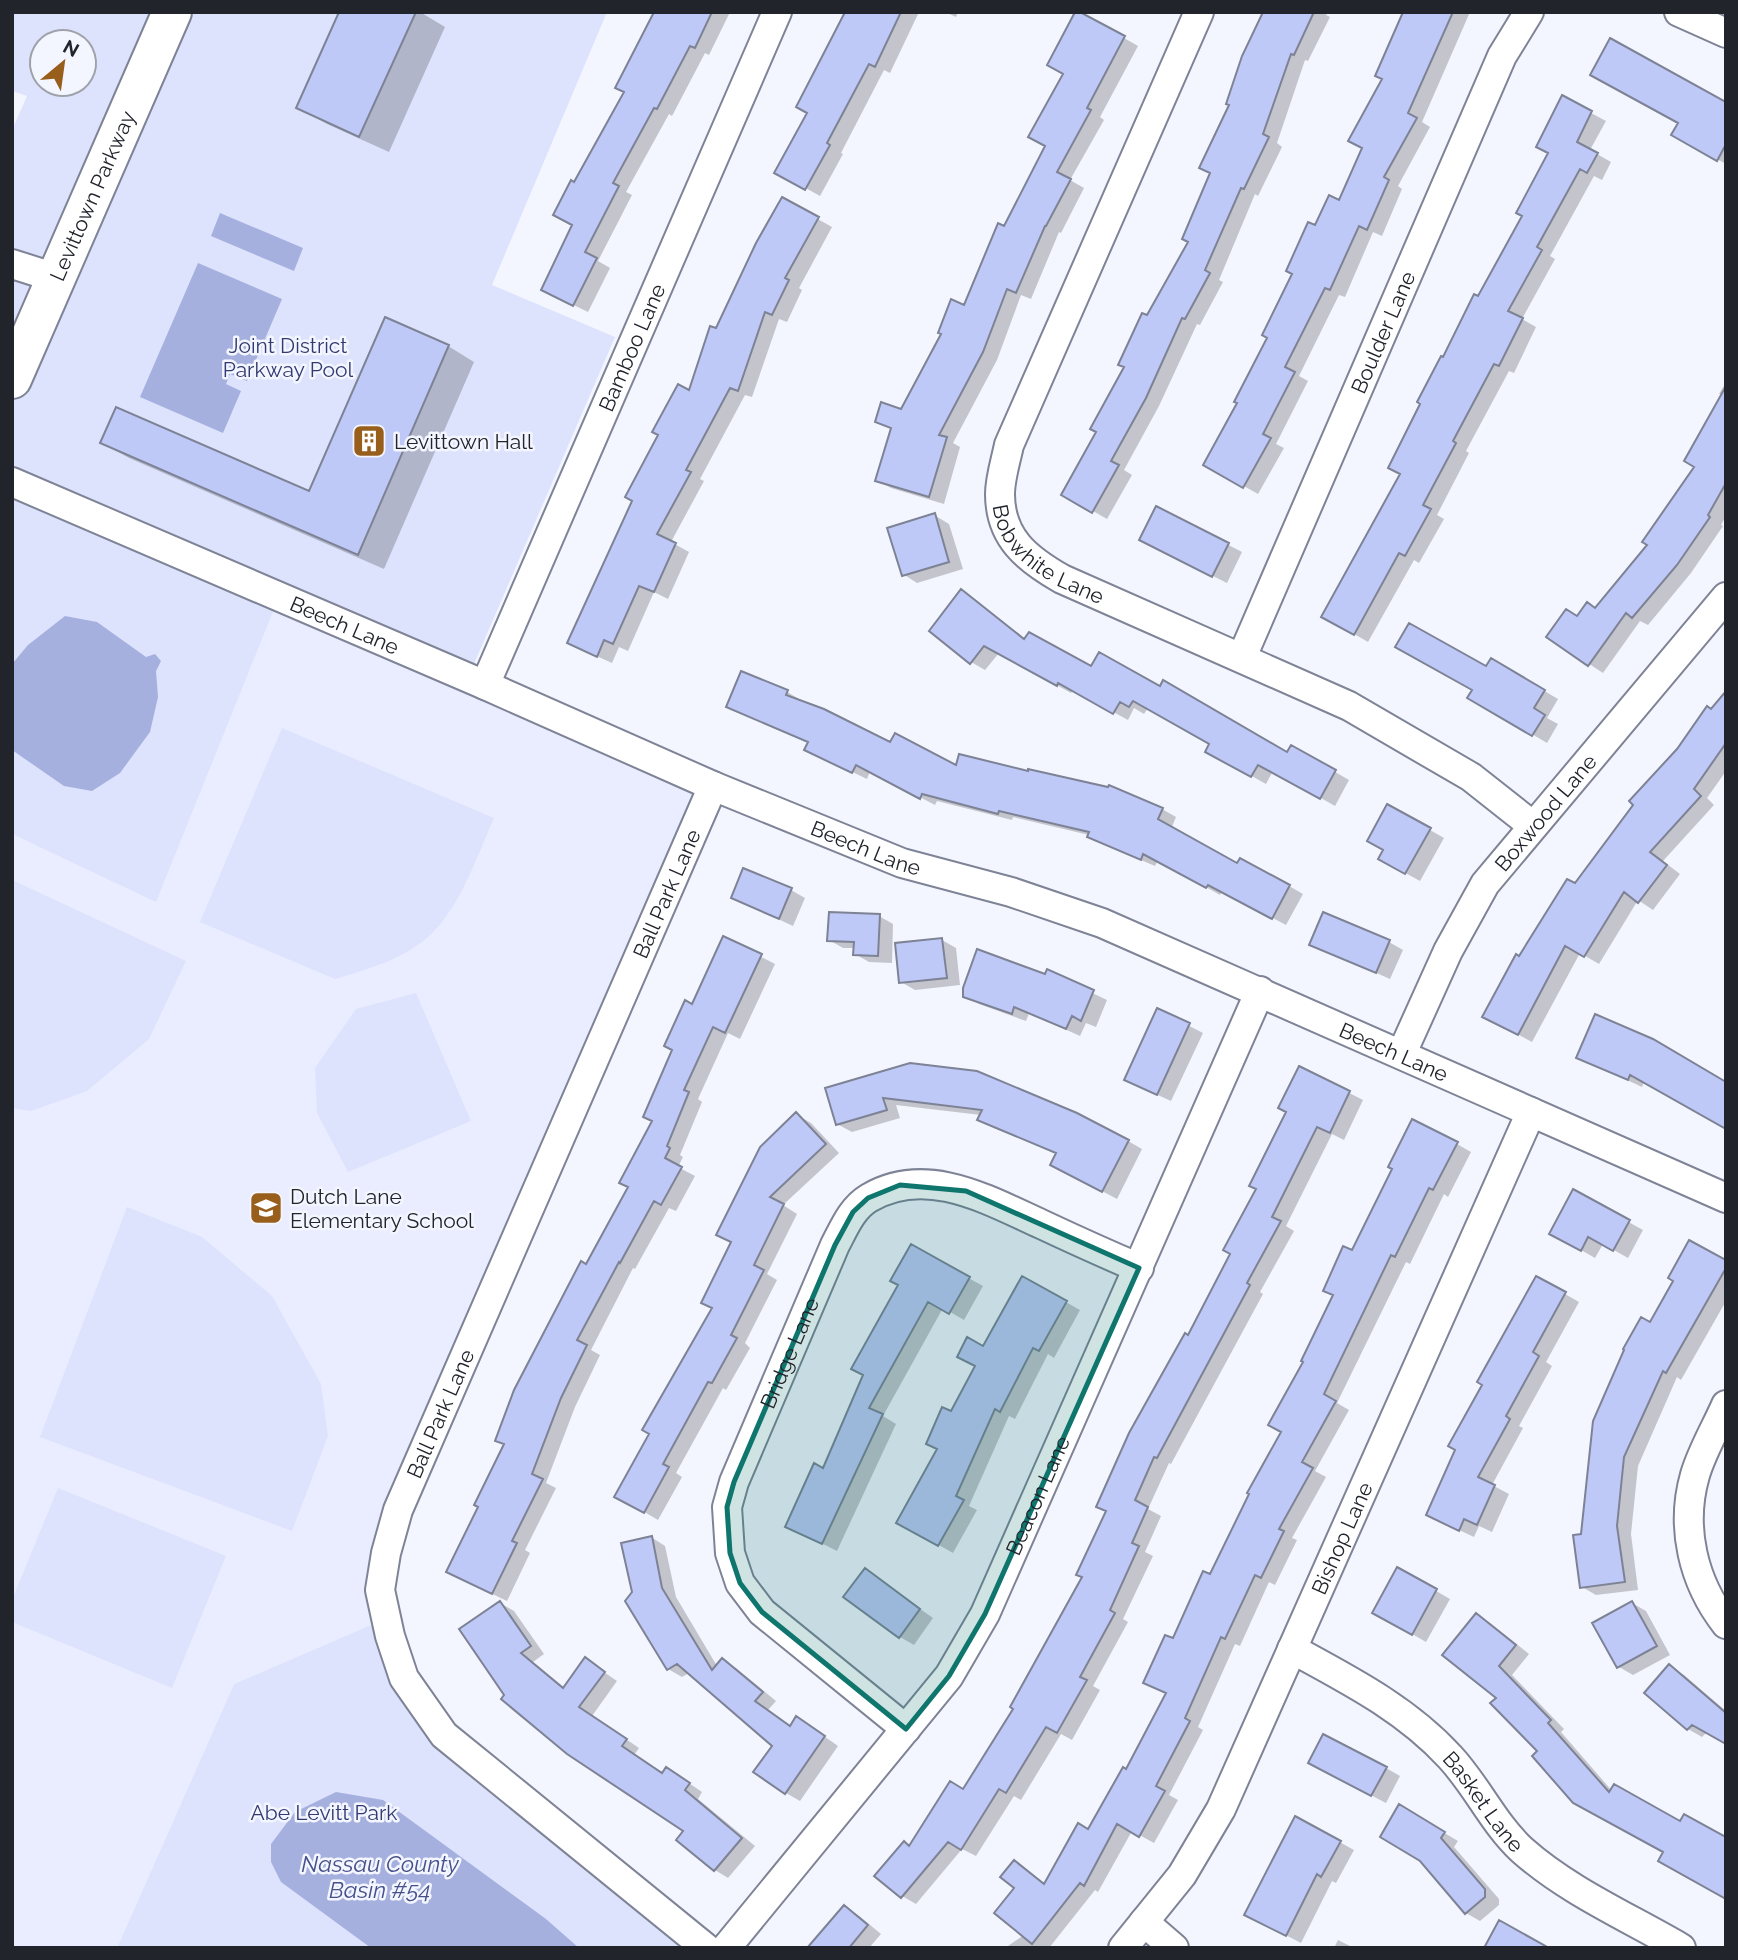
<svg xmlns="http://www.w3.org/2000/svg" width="1738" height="1960" viewBox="0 0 1738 1960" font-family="Raleway,sans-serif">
	<rect width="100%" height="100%" fill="#f4f6ff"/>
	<path fill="#e9edff" d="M277 602 707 789 384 1515 371 1625 234 1684 117 1948H12V834L156 901Z"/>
	<path fill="#dde3fd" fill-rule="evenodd" d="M12 12H607L492 285 615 337 471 671 12 474V130L27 96 12 91ZM42 42H84V84H42Z
		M12 488 277 602 156 902 12 834Z
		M282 728 494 818C477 856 460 908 429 936 403 960 367 969 335 979L200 922Z
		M12 880 186 961 149 1039 87 1091 31 1111 12 1108Z
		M416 993 471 1121 348 1172 317 1113 315 1068 356 1009Z
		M127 1207 202 1237 272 1296 321 1384 328 1436 292 1531 40 1437Z
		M58 1488 226 1556 172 1688 12 1622V1600Z
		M371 1625 434 1736 695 1948H117L234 1684Z"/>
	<path fill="#a6b0de" d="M220 213 303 248 294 271 211 236Z
		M198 263 282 299 247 381 230 374 226 384 241 391 223 433 140 397Z
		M65 616 97 622 146 657 155 654 161 661 156 671 158 697 150 732 120 773 92 791 64 786 12 750V664L28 645Z
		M336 1792 383 1800 546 1919 579 1948H371L281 1882 271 1862V1844L295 1812Z"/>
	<path fill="#0003" d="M341 12H420L445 27 389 152 327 124 298 107Z
		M654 12H730L709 55 705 53 672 116 669 114 626 192 632 195 598 261 610 268 588 312 557 297 574 225 575 184 626 92Z
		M846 12H919L890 73 884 70 841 153 843 154 820 196 777 172 810 113Z
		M945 12H958L956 17Z
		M1265 12H1328L1326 15 1330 17 1308 61 1305 60 1277 143 1282 147 1258 196 1255 194 1219 280 1223 282 1200 325 1197 324 1159 406 1124 470 1132 475 1107 519 1063 494 1098 431 1148 318 1190 242 1231 105Z
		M1405 12H1470L1422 122 1430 127 1398 186 1402 189 1382 236 1373 232 1345 297 1339 295 1299 376 1308 381 1276 444 1284 448 1258 494 1205 464 1239 403 1316 228 1340 202 1364 147Z
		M1124 38 1138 46 1100 117 1104 120 1070 180 1084 188 1061 233 1059 232 1031 299 1021 295 997 360 953 443 960 447 944 504 891 488 877 480 891 429 877 421 902 411 965 307 1004 228Z
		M1563 98 1606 121 1590 150 1611 162 1602 180 1594 176 1550 256 1555 259 1522 319 1536 327 1514 373 1509 371 1466 451 1469 453 1437 515 1444 519 1419 563 1414 560 1368 642 1323 616 1402 474 1444 360 1524 215 1550 153Z
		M1726 104V164L1674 135Z
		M782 199 832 227 799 288 802 290 787 322 779 319 752 397 745 395 700 479 704 481 671 542 689 552 668 599 654 592 628 651 619 647 612 663 583 650 690 392 717 330Z
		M448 346 474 362 384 569 129 458 102 443 310 493Z
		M1726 382V516L1721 525 1723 526 1691 573 1648 625 1640 621 1603 673 1548 637 1596 609 1650 544 1696 466 1722 395 1719 394Z
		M1157 508 1242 552 1227 583 1155 547Z
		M934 515 949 524 963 569 917 583 903 574Z
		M962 592 976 600 1026 640 1288 754 1292 747 1349 780 1335 806 1273 771 1266 784 1207 751 1211 743 1148 708 1144 714 1134 708 1128 720 1073 690 1071 693 999 653 985 670 971 662Z
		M1492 660 1558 699 1547 718 1558 724 1547 743 1470 697Z
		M787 692 801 700 800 702 891 744 957 768 1162 809 1176 817 1171 829 1238 866 1289 886 1303 894 1286 925 1222 891 1220 895 1158 860 1155 866 1103 844 1089 835 1013 817 1012 820 937 801 935 805 870 771 867 779 821 757 810 743 728 706Z
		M1726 694V771L1707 798 1714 805 1663 861 1680 874 1653 910 1638 900 1599 964 1580 953 1532 1042 1499 1024 1520 958Z
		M1388 806 1444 838 1420 881 1380 859 1385 849Z
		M791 890 805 898 793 926 733 898Z
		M879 916 893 924 892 963 869 962 855 954V948H843L829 940Z
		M724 938 775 964 740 1039 728 1033 698 1099 702 1102 680 1155 683 1157 678 1167 695 1176 676 1211 669 1208 635 1269 633 1268 591 1350 600 1355 575 1407 546 1483 556 1488 525 1550 530 1553 507 1601 463 1580 481 1507 506 1445 497 1440 586 1266 630 1187 693 1006Z
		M942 940 956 948 960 985 915 990 901 982Z
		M1389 942 1403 950 1390 979 1311 944Z
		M1048 972 1107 1000 1096 1027 1086 1023 1080 1036 1029 1013 1026 1021 979 1004 965 995 1046 976Z
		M1158 1010 1203 1033 1171 1101 1140 1087Z
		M1653 1041 1726 1129 1644 1082 1642 1087 1578 1057Z
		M910 1065 1128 1141 1142 1149 1117 1199 1066 1172 1058 1154 994 1128 980 1120 981 1115 896 1105 900 1118 852 1132 837 1124Z
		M1300 1068 1363 1100 1344 1140 1332 1134 1286 1226 1294 1231 1260 1292 1263 1294 1171 1464 1169 1463 1148 1509 1161 1516 1145 1552 1153 1556 1123 1619 1128 1622 1093 1686 1100 1690 1072 1740 1061 1734 1021 1800 1014 1796 976 1856 962 1849 916 1904 902 1896 904 1843 911 1847 964 1791 1016 1708 1084 1577 1189 1337 1232 1253 1288 1111Z
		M797 1115 811 1123 839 1153 783 1205 797 1214 767 1274 777 1280 745 1343 750 1348 726 1390 723 1388 676 1473 682 1477 658 1520 617 1496 651 1434 714 1308Z
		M1457 1144 1471 1152 1448 1197 1444 1194 1410 1264 1406 1262 1337 1403 1349 1410 1315 1471 1326 1477 1292 1538 1297 1540 1275 1585 1269 1582 1240 1646 1235 1644 1198 1727 1203 1730 1169 1795 1178 1800 1154 1843 1132 1831 1098 1892 1095 1890 1049 1948H1031L1032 1946 1005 1948 1024 1935 1015 1862 1046 1884 1089 1831 1127 1772 1167 1694 1145 1682 1174 1641 1210 1577 1283 1432 1305 1362 1353 1253Z
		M1574 1192 1643 1230 1628 1258 1603 1244 1595 1258 1551 1233Z
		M911 1246 983 1286 964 1320 943 1308 883 1416 896 1424 837 1551 787 1526 824 1470 865 1374 900 1285Z
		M1726 1262V1301L1681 1380 1677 1377 1638 1466 1631 1534 1638 1590 1596 1595 1582 1587 1583 1535 1651 1325 1676 1280Z
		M1023 1278 1080 1310 1054 1358 1048 1354 1015 1419 1009 1416 969 1506 977 1510 953 1553 898 1522 938 1450 952 1414 984 1348Z
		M1537 1278 1579 1302 1546 1362 1552 1366 1519 1426 1523 1428 1492 1485 1509 1494 1492 1532 1479 1526 1474 1537 1442 1522 1485 1384Z
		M651 1537 665 1546 676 1597 717 1666 722 1660 736 1668 776 1701 768 1710 791 1727H811L838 1746 800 1801 786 1793 774 1745 689 1673 682 1677 668 1669 634 1592Z
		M1398 1569 1450 1599 1426 1642 1374 1612Z
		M865 1570 933 1618 914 1645 900 1637Z
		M500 1603 514 1611 544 1654 533 1662 565 1688 585 1659 617 1681 592 1716 639 1748 634 1755 663 1774 680 1777 702 1792 698 1799 755 1846 728 1878 715 1870 686 1830 506 1695Z
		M1632 1603 1646 1611 1670 1655 1633 1675 1619 1667Z
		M1476 1615 1490 1623 1529 1654 1512 1675 1564 1729 1561 1732 1665 1852 1540 1751 1498 1698Z
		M1670 1667 1684 1675 1726 1711V1742L1707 1732 1702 1737 1688 1729 1647 1693Z
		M1386 1768 1400 1776 1386 1803 1324 1771Z
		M1414 1815 1458 1841 1454 1847 1499 1899V1905L1480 1921 1466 1913Z
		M1296 1818 1354 1850 1336 1883 1332 1881 1301 1943 1260 1922Z
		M844 1907 858 1915 881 1934 869 1948H815Z
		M1338 1940 1354 1948H1334Z"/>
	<path fill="#bec9f7" stroke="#7d8295" stroke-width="2" d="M339 12H416L359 137 296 108Z
		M654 12H712L695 48 690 46 657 109 654 108 613 183 619 186 585 252 597 258 573 306 541 290 572 225 553 215 571 180 574 182 624 92 615 88Z
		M845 12H901L875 67 869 64 827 143 830 145 805 190 774 173 807 113 796 107Z
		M1075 12H1080L1125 36 1087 108 1091 110 1057 172 1071 179 1046 226H1045L1016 293 1007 289 983 352 939 435 947 437 929 497 875 481 891 428 875 422 881 402 901 409 941 334 938 333 951 299 964 305 998 223 1004 226 1045 146 1028 137 1063 74 1047 65Z
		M1263 12H1314L1294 55 1291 54 1263 134 1269 137 1244 189 1241 188 1205 270 1210 273 1185 319 1182 318 1146 398 1111 461 1119 465 1092 513 1061 495 1096 432 1090 429 1124 367 1118 365 1142 313 1147 315 1188 242 1182 239 1210 173 1199 168 1229 105 1226 104 1242 56Z
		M1403 12H1453L1408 113 1417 118 1384 177 1389 180 1367 230 1359 226 1330 290 1325 288 1285 367 1295 372 1263 434 1271 438 1243 488 1203 465 1237 403 1234 402 1267 338 1262 335 1292 274 1286 271 1308 222 1315 225 1329 195 1339 200 1362 148 1348 141 1382 79 1375 76Z
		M1610 38 1726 102V144L1717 161 1671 135 1678 123 1590 75Z
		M1562 95 1592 111 1577 142 1598 153 1587 173 1580 169 1537 247 1542 250 1508 311 1523 318 1499 366 1494 364 1453 441 1456 443 1423 505 1431 509 1405 556 1399 553 1354 635 1321 617 1400 474 1388 468 1420 404 1417 402 1441 356 1443 357 1474 294 1478 296 1522 216 1516 213 1548 153 1536 147Z
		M782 197 819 217 785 278 789 280 772 315 765 312 738 391 730 388 686 470 691 472 657 534 676 543 654 592 639 586 613 644 604 640 597 657 567 643 632 501 625 497 658 435 652 432 678 384 689 390 710 326 716 328 756 243Z
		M385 317 449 345 358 555 100 443 116 407 309 491Z
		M1726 386V483L1708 515 1710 517 1677 565 1632 618 1626 613 1588 666 1546 637 1566 609 1577 616 1587 602 1595 608 1647 545 1642 542 1694 467 1684 461Z
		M1156 506 1229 543 1212 577 1139 540Z
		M935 513 949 562 902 576 887 528Z
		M961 589 1024 639 1029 632 1091 666 1099 652 1160 686 1163 680 1287 752 1291 745 1336 770 1320 799 1258 765 1251 777 1205 752 1209 744 1133 701 1129 707 1120 702 1113 714 1058 683 1057 686 984 646 970 664 929 631Z
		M1409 623 1486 666 1491 658 1545 690 1534 708 1545 715 1532 736 1467 698 1472 690 1395 647Z
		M741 671 788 690 786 695 824 709 890 742 895 733 956 765 959 754 1028 771V769L1108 787 1109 785 1163 808 1158 819 1237 863 1240 858 1290 885 1272 919 1208 885 1206 888 1143 854 1141 860 1087 837 1089 832 999 811 998 814 922 794 920 799 856 765 852 773 804 750 808 742 726 707Z
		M1726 691V743L1694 789 1701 796 1650 852 1667 865 1638 903 1624 892 1584 957 1565 946 1518 1035 1482 1017 1516 954 1519 956 1567 879 1575 883 1633 805 1629 801 1677 749 1707 706 1711 709Z
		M1387 804 1431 828 1405 874 1378 859 1383 850 1367 841Z
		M743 868 792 888 779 919 731 898Z
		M829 912 880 914 878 956 853 955 854 942 827 941Z
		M1323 912 1390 940 1376 973 1309 945Z
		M723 936 762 954 725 1033 713 1027 684 1090 689 1092 667 1146 670 1148 665 1158 682 1167 661 1205 654 1201 620 1263 619 1262 577 1340 587 1345 561 1398 532 1474 543 1479 512 1541 517 1543 492 1594 446 1572 478 1507 474 1505 504 1444 495 1441 514 1390 581 1261 586 1264 628 1187 619 1183 652 1121 643 1117 672 1050 664 1046 685 1000 692 1004Z
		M942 938 947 978 899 983 895 943Z
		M977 949 1045 974 1047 969 1094 990 1081 1021 1072 1016 1066 1029 1014 1007 1012 1014 963 997V988Z
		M1157 1008 1190 1023 1157 1095 1124 1080Z
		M1595 1014 1653 1039 1726 1082V1129L1630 1075 1628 1080 1576 1058Z
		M910 1063 977 1071 1077 1113 1129 1140 1102 1192 1050 1165 1056 1153 977 1120 982 1110 883 1098 887 1110 836 1125 825 1088Z
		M1299 1066 1350 1091 1330 1133 1317 1127 1272 1217 1281 1221 1247 1283 1250 1285 1157 1458 1154 1457 1135 1500 1148 1507 1132 1543 1139 1546 1110 1610 1115 1613 1080 1677 1087 1680 1057 1733 1046 1727 1006 1793 999 1789 961 1850 948 1842 901 1898 874 1876 904 1841 909 1846 950 1781 963 1789 1013 1709 1010 1707 1082 1577 1076 1575 1106 1511 1096 1507 1129 1433 1185 1333 1188 1335 1230 1254 1223 1250 1256 1189 1249 1186 1286 1112 1278 1108Z
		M796 1112 826 1144 770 1197 784 1204 754 1265 764 1270 731 1335 737 1338 712 1383 708 1382 663 1464 669 1467 644 1513 614 1497 649 1434 642 1430 712 1308 701 1303 731 1242 716 1235 760 1147Z
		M1412 1119 1458 1142 1433 1190 1429 1188 1395 1257 1391 1255 1324 1394 1336 1401 1302 1462 1313 1468 1279 1529 1284 1531 1261 1578 1255 1575 1225 1639 1221 1637 1185 1718 1190 1721 1156 1786 1165 1791 1139 1837 1117 1824 1084 1886 1080 1883 1032 1944 994 1913 1014 1888 1000 1877 1014 1860 1044 1884 1078 1823 1088 1829 1123 1767 1126 1769 1166 1693 1143 1683 1165 1635 1173 1638 1203 1571 1210 1574 1249 1494 1247 1493 1281 1432 1268 1425 1303 1362 1301 1361 1333 1295 1323 1291 1343 1246 1352 1250 1392 1169 1388 1167Z
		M1573 1189 1630 1220 1613 1251 1588 1237 1581 1251 1549 1234Z
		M1689 1240 1726 1260V1268L1666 1373 1663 1371 1624 1457 1617 1526 1625 1582 1580 1588 1573 1535 1581 1534 1593 1421 1624 1350 1623 1349 1641 1317 1650 1322 1673 1281 1668 1278Z
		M911 1244 970 1277 949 1314 928 1302 869 1408 883 1414 822 1544 785 1527 814 1463 823 1468 863 1375 851 1369 898 1285 890 1281Z
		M1022 1276 1067 1301 1039 1351 1033 1348 1000 1412 995 1409 956 1496 964 1500 938 1546 896 1523 937 1449 926 1444 942 1407 951 1411 975 1366 957 1357 967 1337 983 1346Z
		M1536 1276 1566 1292 1533 1352 1539 1356 1506 1416 1510 1419 1478 1477 1495 1485 1477 1525 1464 1519 1459 1531 1426 1515 1455 1450 1448 1446 1482 1385 1477 1382Z
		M652 1536 662 1588 712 1670 722 1658 763 1692 755 1701 790 1726 796 1716 825 1736 785 1794 753 1772 772 1746 677 1664 667 1670 625 1601 632 1592 621 1543Z
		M1397 1567 1437 1589 1412 1635 1372 1613Z
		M865 1568 920 1609 899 1638 843 1597Z
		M500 1601 531 1646 521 1653 563 1688 585 1657 605 1672 579 1707 627 1739 622 1746 662 1773 666 1767 690 1783 685 1790 742 1838 714 1871 676 1840 683 1831 567 1754 501 1699 504 1695 459 1629Z
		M1632 1601 1657 1646 1617 1668 1592 1623Z
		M1476 1613 1516 1645 1499 1666 1551 1720 1548 1723 1609 1792 1614 1784 1680 1821 1684 1814 1726 1837V1899L1658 1861 1663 1852 1573 1803 1532 1756 1537 1751 1490 1703 1496 1698 1442 1655Z
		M1669 1664 1726 1713V1744L1692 1725 1687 1730 1644 1693Z
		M1323 1734 1387 1767 1371 1796 1308 1763Z
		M1399 1804 1445 1832 1441 1838 1485 1889V1897L1465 1914 1420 1861 1380 1837Z
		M1295 1816 1341 1841 1321 1877 1317 1874 1286 1936 1244 1915Z
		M844 1905 868 1925 849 1948H807Z
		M1499 1920 1549 1948H1484Z"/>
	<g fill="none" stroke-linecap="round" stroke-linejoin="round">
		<defs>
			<g id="street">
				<path id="s1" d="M1199 12 1009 445C1006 460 1000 478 1000 494 1000 538 1027 559 1062 579L1349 706 1471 777 1533 826"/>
				<path d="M1679 12 1726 33"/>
				<path d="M12 264 56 278"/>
				<path id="s2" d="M12 482 485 685 713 786 902 863 1011 892 1102 923 1726 1198"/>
				<path id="s3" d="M1242 657 1502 56 1529 12"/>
				<path id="s4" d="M485 685 777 12"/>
				<path id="s5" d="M1402 1053 1448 951 1485 884 1726 597"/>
				<path d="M1726 1405C1716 1428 1702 1451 1695 1475 1680 1527 1693 1582 1726 1624"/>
				<path id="s6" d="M1292 1649C1349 1680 1406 1709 1450 1757 1477 1786 1493 1823 1522 1850 1568 1891 1628 1917 1681 1948"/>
				<path id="s7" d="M906 1729 762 1612 740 1583 730 1553 727 1507 734 1482 835 1245C844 1228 852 1208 869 1198 926 1164 988 1200 1041 1224 1073 1239 1106 1254 1139 1268"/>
				<path d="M1144 1922 1174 1948"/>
				<path id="s8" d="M706 1948 444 1735 404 1678 390 1636 380 1590 386 1553 398 1510 713 786"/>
				<path id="s9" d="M726 1948 949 1676 985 1614 1260 991"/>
				<path id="s10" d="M1123 1948 1182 1875 1221 1809 1531 1112"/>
			</g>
			<g id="secondary">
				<path id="s11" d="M12 379 172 12"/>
			</g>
		</defs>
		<use href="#street" stroke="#7e8396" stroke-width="32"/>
		<use href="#secondary" stroke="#7e8396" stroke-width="42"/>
		<use href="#street" stroke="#fff" stroke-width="28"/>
		<use href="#secondary" stroke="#fff" stroke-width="38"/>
	</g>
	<path fill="#0f766e" fill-opacity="0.2" stroke="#0f766e" stroke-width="5" stroke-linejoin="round" d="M900 1185 966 1191 1139 1268 985 1614 949 1676 906 1729 762 1612 740 1583 730 1553 727 1507 734 1482 835 1245 853 1212 868 1198Z"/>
	<defs>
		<symbol id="building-square" viewBox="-11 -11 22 22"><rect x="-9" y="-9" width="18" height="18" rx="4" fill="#985f1c" stroke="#f4f6ff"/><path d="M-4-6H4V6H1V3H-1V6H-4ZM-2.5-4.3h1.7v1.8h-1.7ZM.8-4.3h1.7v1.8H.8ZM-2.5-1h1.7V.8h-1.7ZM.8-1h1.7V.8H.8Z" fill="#fff"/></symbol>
		<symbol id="school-square" viewBox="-11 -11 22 22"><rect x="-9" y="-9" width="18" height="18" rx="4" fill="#985f1c" stroke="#f4f6ff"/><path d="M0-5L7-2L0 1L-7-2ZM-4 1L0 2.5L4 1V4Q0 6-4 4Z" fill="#fff"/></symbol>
	</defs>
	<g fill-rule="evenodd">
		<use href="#building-square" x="350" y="422" width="38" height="38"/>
		<use href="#school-square" x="247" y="1189" width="38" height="38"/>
	</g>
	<g text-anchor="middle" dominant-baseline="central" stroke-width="5" stroke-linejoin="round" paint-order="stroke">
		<g font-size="21" fill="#22242c" stroke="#f4f6ff">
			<text stroke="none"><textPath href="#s11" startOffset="200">Levittown Parkway</textPath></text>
			<text stroke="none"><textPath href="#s3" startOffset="354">Boulder Lane</textPath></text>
			<text stroke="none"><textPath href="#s4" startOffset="368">Bamboo Lane</textPath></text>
			<text stroke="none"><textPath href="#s1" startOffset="606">Bobwhite Lane</textPath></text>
			<text stroke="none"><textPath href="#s2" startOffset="362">Beech Lane</textPath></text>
			<text stroke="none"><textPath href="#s5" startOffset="282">Boxwood Lane</textPath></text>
			<text stroke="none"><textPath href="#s2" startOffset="929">Beech Lane</textPath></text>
			<text stroke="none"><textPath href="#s8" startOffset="1253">Ball Park Lane</textPath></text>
			<text stroke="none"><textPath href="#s2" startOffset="1496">Beech Lane</textPath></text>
			<text stroke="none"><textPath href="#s7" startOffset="466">Bridge Lane</textPath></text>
			<text stroke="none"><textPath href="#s8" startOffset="686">Ball Park Lane</textPath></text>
			<text stroke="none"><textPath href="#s9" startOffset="553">Beacon Lane</textPath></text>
			<text stroke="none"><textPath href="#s10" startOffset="467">Bishop Lane</textPath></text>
			<text stroke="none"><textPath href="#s6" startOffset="248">Basket Lane</textPath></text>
		</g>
		<g font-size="21" fill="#323a72" stroke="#f4f6ff">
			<text x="288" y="345">Joint District<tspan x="288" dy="24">Parkway Pool</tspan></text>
			<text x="324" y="1812">Abe Levitt Park</text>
		</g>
		<g font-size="21" fill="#22242c" stroke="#f4f6ff" text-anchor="start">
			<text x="394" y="441">Levittown Hall</text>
			<text x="290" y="1196">Dutch Lane<tspan x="290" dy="24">Elementary School</tspan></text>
		</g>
		<g font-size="23" font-style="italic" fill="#46508a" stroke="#f4f6ff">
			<text x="380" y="1863">Nassau County<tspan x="380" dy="26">Basin #54</tspan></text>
		</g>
	</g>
	<rect width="1738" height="1960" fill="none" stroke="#22242c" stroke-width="28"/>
	<g transform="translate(63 63) rotate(29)"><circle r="33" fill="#f4f6ff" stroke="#a0a2ab" stroke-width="2"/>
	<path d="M0-5L12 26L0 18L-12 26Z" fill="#985f1c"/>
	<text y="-10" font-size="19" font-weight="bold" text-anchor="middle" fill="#22242c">N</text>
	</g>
</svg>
